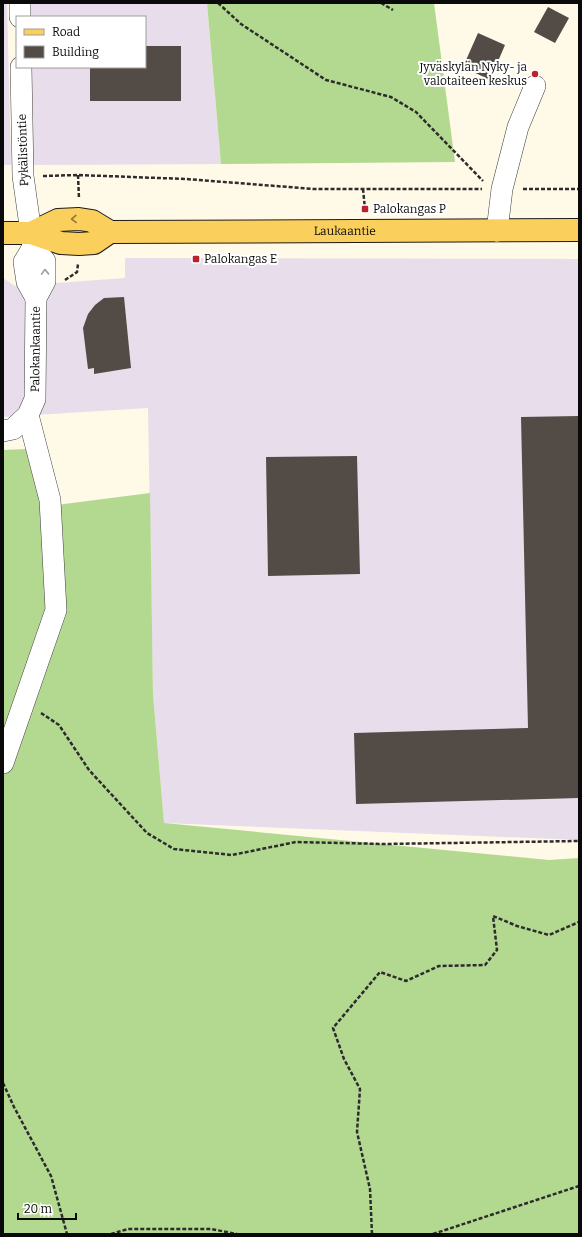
<svg xmlns="http://www.w3.org/2000/svg" width="582" height="1237" viewBox="0 0 582 1237" font-family="Bitter,serif">
	<rect width="100%" height="100%" fill="#fff9e7"/>
	<path fill="#e8ddea" d="M3 3H7L11 165H3Z
		M31 3H207L221 164 33 165 32 67H145V17H31Z
		M125 258 579 259V840L164 823 153 694 148 408 3 417V278L15 286 125 278Z"/>
	<path fill="#b3d991" d="M207 3H434L455 162 221 164Z
		M26 449 41 507 150 493 153 694 164 823 549 860 579 858V1234H3V450Z"/>
	<path fill="#524b46" d="M548 7 569 18 555 43 534 32Z
		M478 33 505 45 490 80 463 67Z
		M145 46H181V101H90V67H145Z
		M124 297 131 368 94 374V368L88 369 83 328 88 314 95 305 104 298Z
		M579 416V798L356 804 354 733 528 728 521 417Z
		M357 456 360 574 268 576 266 457Z"/>
	<g fill="none" stroke-linecap="round" stroke-linejoin="round">
		<defs>
			<g id="minor">
				<path d="M20 3V17"/>
				<path d="M497 231 502 189 518 127 535 86"/>
				<path d="M33 247 24 262 27 282 36 298"/>
				<path id="s1" d="M3 431 13 429 28 415 35 399 36 298 45 281V261L33 247 23 176 21 67"/>
				<path d="M3 763 56 610 50 500 28 415"/>
			</g>
			<g id="major">
				<path d="M3 233H31L61 243 79 244 94 243 110 232"/>
				<path id="s2" d="M31 233 58 220 79 219 92 221 110 232 579 230"/>
			</g>
		</defs>
		<use href="#minor" stroke="#3d3d3d" stroke-width="22"/>
		<use href="#major" stroke="#1b1b1b" stroke-width="24"/>
		<path stroke="#2c2c2c" stroke-width="2.5" stroke-dasharray="4 2" stroke-linecap="butt" d="M218 3 241 24 326 80 391 97 416 112 483 181
			M381 3 393 10
			M78 175 79 199
			M43 176 78 175 186 179 314 189H482
			M363 189 365 209
			M523 189H579
			M65 280 77 272 78 264
			M41 713 59 725 89 770 147 833 174 849 232 855 296 842 385 844 579 841
			M3 1083 14 1107 51 1176 67 1234
			M111 1234 128 1229H211L237 1234
			M372 1234 370 1189 357 1132 360 1089 344 1059 333 1028 380 972 406 981 439 966 485 965 497 950 493 916 517 926 549 935 579 922
			M433 1234 579 1186"/>
		<use href="#minor" stroke="#fff" stroke-width="21"/>
		<use href="#major" stroke="#facf5c" stroke-width="22"/>
	</g>
	<defs><path id="oneway-chevron" d="M-2-3.5L2.5 0L-2 3.5" fill="none" stroke-width="1.6" stroke-linecap="round" stroke-linejoin="round"/></defs>
	<use stroke="#8e7637" href="#oneway-chevron" transform="translate(74 219) rotate(178)"/>
	<use stroke="#9d9d9d" href="#oneway-chevron" transform="translate(45 272) rotate(-92)"/>
	<g fill="#b9222e" stroke="#fff" stroke-width="1.5">
		<circle cx="535" cy="74" r="4"/>
		<rect x="361" y="205" width="8" height="8" rx="2"/>
		<rect x="192" y="255" width="8" height="8" rx="2"/>
	</g>
	<g text-anchor="middle" dominant-baseline="central" stroke-width="4" stroke-linejoin="round" paint-order="stroke">
		<g font-size="12" fill="#0a0a0a" stroke="#fff" text-anchor="start">
			<text x="527" y="67" text-anchor="end">Jyväskylän Nyky- ja<tspan x="527" dy="14">valotaiteen keskus</tspan></text>
			<text x="373" y="209">Palokangas P</text>
			<text x="204" y="259">Palokangas E</text>
		</g>
		<g font-size="12" fill="#0a0a0a" stroke="#fff">
			<text transform="translate(23 150) rotate(-92)">Pykälistöntie</text>
			<text stroke="none"><textPath href="#s2" startOffset="320">Laukaantie</textPath></text>
			<text stroke="none"><textPath href="#s1" startOffset="98">Palokankaantie</textPath></text>
		</g>
	</g>
	<rect width="582" height="1237" fill="none" stroke="#0a0a0a" stroke-width="8"/>
	<rect x="16" y="16" width="130" height="52" fill="#ffffff" stroke="#9d9d9d"/>
	<rect x="24" y="29" width="20" height="6" fill="#facf5c" stroke="#9d9d9d"/>
	<text x="52" y="36" font-size="12" fill="#0a0a0a">Road</text>
	<rect x="24" y="46" width="20" height="12" fill="#524b46" stroke="#9d9d9d"/>
	<text x="52" y="56" font-size="12" fill="#0a0a0a">Building</text>
	<path d="M18 1213v6h58v-6" fill="none" stroke="#0a0a0a" stroke-width="2"/>
	<text x="24" y="1213" font-size="12" fill="#0a0a0a" stroke="#ffffff" stroke-width="3" paint-order="stroke">20 m</text>
</svg>
